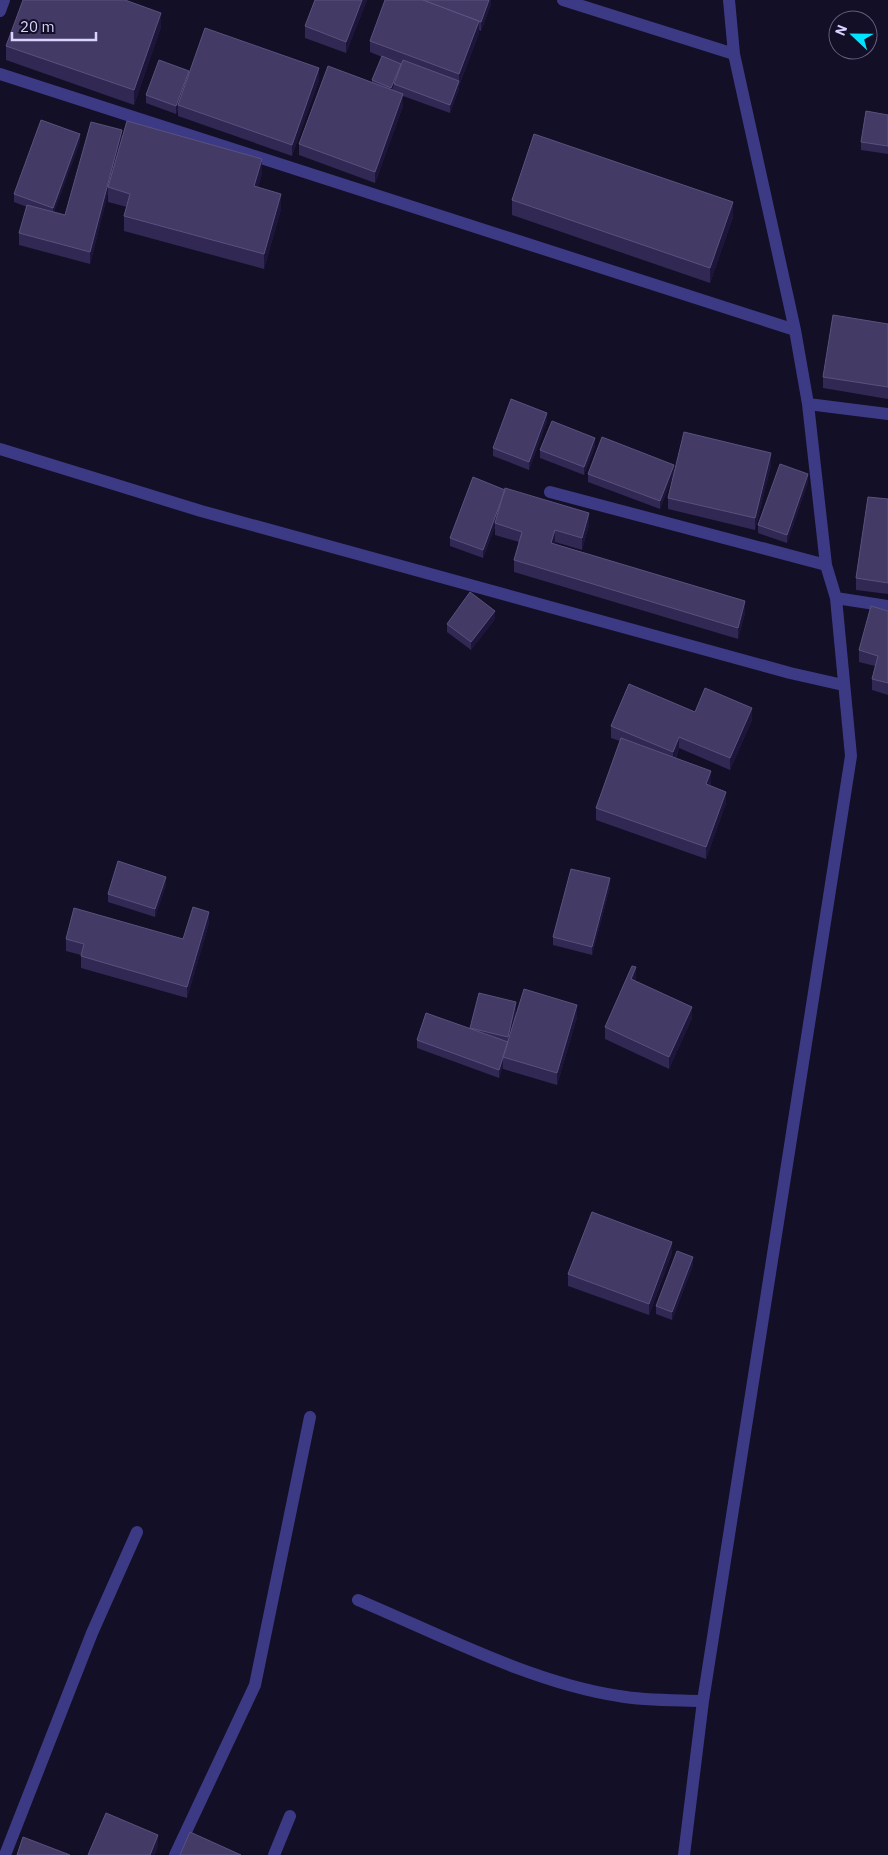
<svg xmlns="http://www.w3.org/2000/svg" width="888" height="1855" viewBox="0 0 888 1855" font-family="'IBM Plex Sans',sans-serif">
	<rect width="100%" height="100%" fill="#130f26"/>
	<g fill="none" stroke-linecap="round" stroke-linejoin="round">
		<path stroke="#3d3a85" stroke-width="12" d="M563 0 734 54
			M0 11 4 0
			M0 74 795 330
			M808 404 888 414
			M0 449 201 511 790 673 843 685
			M550 492 826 565
			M836 598 888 606
			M358 1600C439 1634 532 1683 619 1696 646 1701 675 1700 703 1701
			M5 1855 92 1633 137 1532
			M175 1855 255 1685 310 1417
			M274 1855 290 1816
			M684 1855 703 1701 851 756 836 598 826 565 808 404 795 330 734 54 729 0"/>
	</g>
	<path fill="#312854" d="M315 0H367L346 53 305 38V26Z
		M491 0V4L481 31 479 30V33L459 86V89L450 113 403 96V106L375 183 299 155V144L372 82V80L382 57 370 52V41Z
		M161 27 134 105 6 60V46Z
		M189 73 319 80 292 156 178 116V110L176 114 146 103V95Z
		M888 115V154L861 150V142Z
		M122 137 262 174 258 187 281 209 264 269 124 231V216L127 207 108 202V193L90 264 19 245V233L27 207 14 202V194L80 142 54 212 65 215Z
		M512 200 733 217 710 283 512 215Z
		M888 324V399L823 388V377Z
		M547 421 529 470 493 456V448Z
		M595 446 584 475 540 458V450Z
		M771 465 755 530 668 509V498Z
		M674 473 660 509 588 482V474Z
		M473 477 589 525 582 550 555 542 554 544 745 613 738 639 514 572V560L519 542 495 535V527L483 558 450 546V538Z
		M808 482 787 543 758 533V525Z
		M888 499V594L856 590V578Z
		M888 611V695L872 690V679L875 666 859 662V650Z
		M495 619 471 650 447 632V624Z
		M695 712 752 720 730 770 679 748 676 758 711 782 710 786 726 803 706 859 596 820V808L620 741 611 738V726Z
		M166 885 155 917 108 902V894Z
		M610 887 592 955 553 945V937Z
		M209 923 187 998 81 968V955L66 951V939H183Z
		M636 979 635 981 692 1018 669 1069 605 1039V1027Z
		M479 993 516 1010 515 1018 577 1017 557 1085 503 1069V1066L499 1078 417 1048V1040L470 1029Z
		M672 1253 649 1315 568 1286V1274Z
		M693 1265 672 1320 656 1314V1306Z"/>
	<path fill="#1d163a" d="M362 0H367L346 53V42Z
		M489 0H491V4L481 31V22Z
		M161 13V27L134 105V90Z
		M479 21V33L459 86V74Z
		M401 64V68L391 92V88Z
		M319 68V80L292 156V145Z
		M189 71V79L178 105V110L176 114V106Z
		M459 81V89L450 113V105Z
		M403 94V106L375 183V172Z
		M122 130V142L108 187V193L90 264V252Z
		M80 134V142L53 216V208Z
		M262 159V174L254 201V186Z
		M281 194V209L264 269V254Z
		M733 202V217L710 283V268Z
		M547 413V421L529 470V462Z
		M595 438V446L584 475V467Z
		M771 453V465L755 530V518Z
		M674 465V473L660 509V501Z
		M808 474V482L787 543V535Z
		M506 490 495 523V527L483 558V550Z
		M589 513V525L582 550V538Z
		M555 530V542L551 554V543Z
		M745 601V613L738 639V628Z
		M495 611V619L471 650V642Z
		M752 708V720L730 770V758Z
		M679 737V748L673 764V752Z
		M711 771V782L706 796V784Z
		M726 792V803L706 859V847Z
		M166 877V885L155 917V909Z
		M610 878V887L592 955V947Z
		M209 912V923L187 998V987Z
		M636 967V979L631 990V979Z
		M516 1002V1010L508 1045V1037Z
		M577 1005V1017L557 1085V1073Z
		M692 1007V1018L669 1069V1057Z
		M503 1058V1066L499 1078V1070Z
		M672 1242V1253L649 1315V1304Z
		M693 1257V1265L672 1320V1312Z
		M158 1835V1847L155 1855H150Z"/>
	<path fill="#433a66" stroke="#5a527e" d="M23 0H125L161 13 134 90 6 46Z
		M315 0H362L346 42 305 26Z
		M385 0H423L479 21 459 74 370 41Z
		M423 0H489L481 22Z
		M205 28 319 68 292 145 178 105Z
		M382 56 401 64 391 88 372 80Z
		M159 60 189 71 176 106 146 95Z
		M403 60 459 81 450 105 394 84Z
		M328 66 403 94 375 172 299 144Z
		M866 111 888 115V146L861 142Z
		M41 120 80 134 53 208 14 194Z
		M127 121 262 159 254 186 281 194 264 254 124 216 130 194 108 187Z
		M91 122 122 130 90 252 19 233 27 205 65 215Z
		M534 134 733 202 710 268 512 200Z
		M833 315 888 324V387L823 377Z
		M511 399 547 413 529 462 493 448Z
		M552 421 595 438 584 467 540 450Z
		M684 432 771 453 755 518 668 498Z
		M602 437 674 465 660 501 588 474Z
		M780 464 808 474 787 535 758 525Z
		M473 477 505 490 483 550 450 538Z
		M505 488 589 513 582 538 555 530 551 543 745 601 738 628 514 560 522 532 495 523Z
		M868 497 888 499V583L856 578Z
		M470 592 495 611 471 642 447 624Z
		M871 606 888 611V683L872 679 878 656 859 650Z
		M629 684 695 712 705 688 752 708 730 758 679 737 673 752 611 726Z
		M621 738 711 771 706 784 726 792 706 847 596 808Z
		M118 861 166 877 155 909 108 894Z
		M571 869 610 878 592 947 553 937Z
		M193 907 209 912 187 987 81 956 84 944 66 939 74 908 183 939Z
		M632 966 636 967 631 979 692 1007 669 1057 605 1027Z
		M524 989 577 1005 557 1073 503 1057Z
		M479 993 516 1002 508 1037 470 1028Z
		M426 1013 508 1042 499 1070 417 1040Z
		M592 1212 672 1242 649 1304 568 1274Z
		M677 1251 693 1257 672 1312 656 1306Z
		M106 1813 158 1835 150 1855H88Z
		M190 1832 241 1855H180Z
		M23 1837 70 1855H17Z"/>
	<g transform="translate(853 35) rotate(292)"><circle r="24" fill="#130f26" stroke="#625e7d"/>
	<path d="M0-4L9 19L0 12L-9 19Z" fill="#00e5ff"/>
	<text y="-8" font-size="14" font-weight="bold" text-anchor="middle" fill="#d9d4ff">N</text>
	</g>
	<path d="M12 32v8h84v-8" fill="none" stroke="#d9d4ff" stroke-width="2.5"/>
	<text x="20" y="32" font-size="15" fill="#d9d4ff" stroke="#130f26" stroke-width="4" paint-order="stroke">20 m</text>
</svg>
